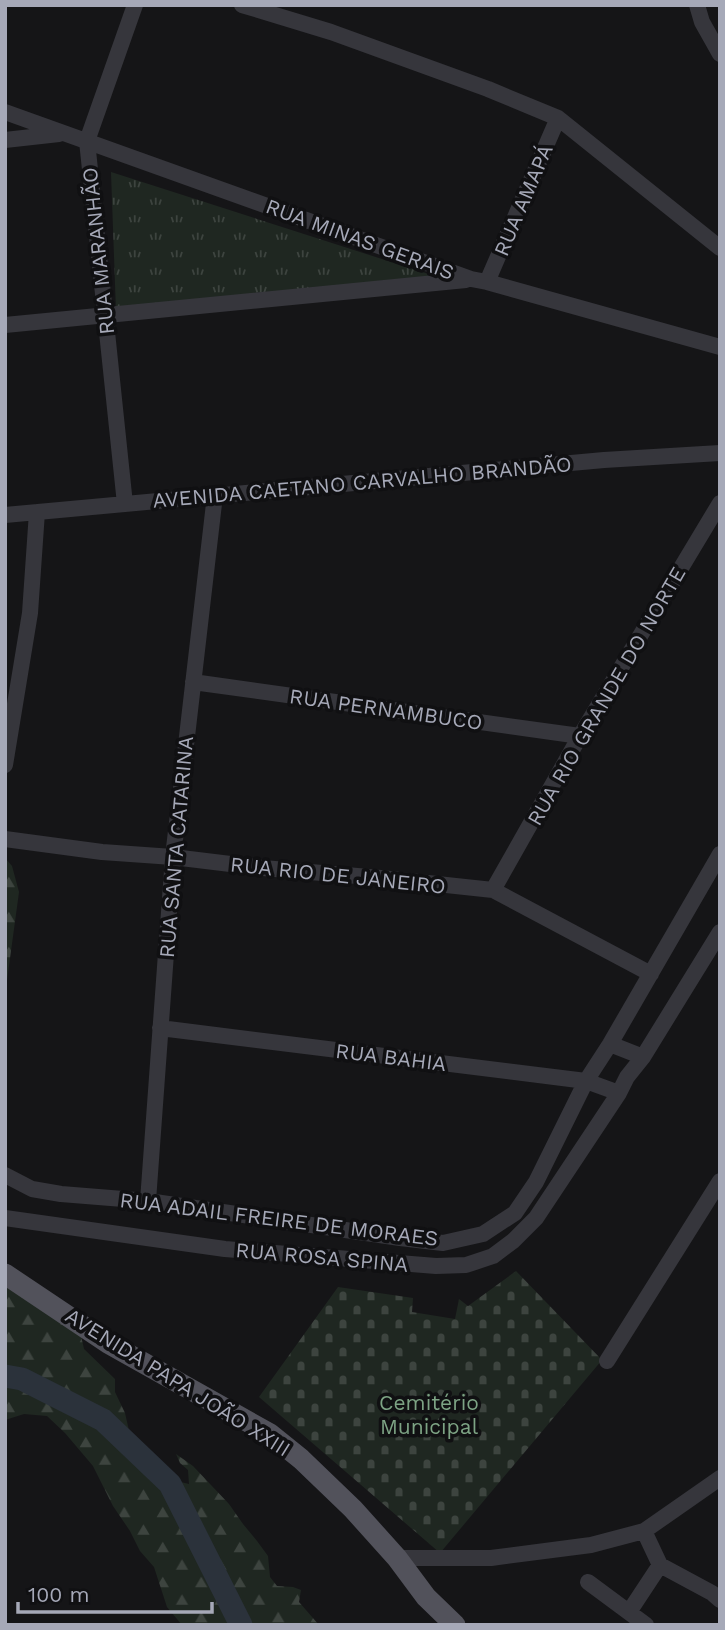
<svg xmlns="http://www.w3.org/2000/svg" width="725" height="1630" viewBox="0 0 725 1630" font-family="'Work Sans',sans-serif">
	<defs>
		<pattern id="forest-firs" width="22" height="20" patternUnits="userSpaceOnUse" patternTransform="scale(1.75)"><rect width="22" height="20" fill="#1f2721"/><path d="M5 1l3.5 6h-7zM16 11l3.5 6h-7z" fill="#3d443f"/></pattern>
		<pattern id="cemetery-stones" width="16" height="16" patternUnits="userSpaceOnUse" patternTransform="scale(1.75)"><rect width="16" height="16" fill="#1f2721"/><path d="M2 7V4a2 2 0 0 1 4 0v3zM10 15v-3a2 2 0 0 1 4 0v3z" fill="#3d443f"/></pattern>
		<pattern id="park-tufts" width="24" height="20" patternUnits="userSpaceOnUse" patternTransform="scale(1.75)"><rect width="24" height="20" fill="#1f2721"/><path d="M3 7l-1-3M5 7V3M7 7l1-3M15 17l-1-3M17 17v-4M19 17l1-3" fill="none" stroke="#3d443f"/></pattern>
	</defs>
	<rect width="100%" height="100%" fill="#151517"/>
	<path fill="url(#forest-firs)" d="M5 858 12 866 19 892 5 995Z
		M5 1276 79 1327 84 1349 115 1379V1392L125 1413 132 1444 141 1457 147 1470 156 1476 189 1484 188 1470 180 1463 176 1454 193 1466 229 1504 243 1524 257 1541 268 1556 270 1577 277 1586 293 1587 301 1590 299 1602 319 1625H182L167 1607 154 1567 140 1551 130 1531 113 1506 93 1466 65 1433 47 1416 24 1414 5 1420Z"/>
	<path fill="url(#cemetery-stones)" d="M516 1271 602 1360 440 1553 259 1397 338 1287 413 1298 412 1312 455 1319 459 1299 468 1306Z"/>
	<path fill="url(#park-tufts)" d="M111 172 441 278 116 311Z"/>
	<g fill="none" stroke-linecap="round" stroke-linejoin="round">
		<path stroke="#2b323b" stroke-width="23" d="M5 1376 22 1379 103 1420 170 1484 241 1625"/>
		<path stroke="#36363c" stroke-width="16" d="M242 5 331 32 488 89 558 118 720 248
			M697 5 702 22 720 54
			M5 112 471 279 487 282 720 347
			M5 140 59 134
			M487 282 558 118
			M5 325 466 280
			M125 504 87 141 135 5
			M5 515 604 460 720 453
			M193 682 580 736
			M5 765 30 613 37 512
			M5 839 102 852 173 857 263 868 381 878 493 890 651 974
			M493 890 580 736 720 503
			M160 1028 586 1081 619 1093
			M610 1044 643 1057
			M5 1175 32 1189 61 1194 148 1201 400 1238 443 1243 483 1234 515 1213 536 1182 586 1081 610 1044 720 854
			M148 1201 173 857 215 495
			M5 1218 225 1249 436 1266 466 1265 493 1256 513 1241 536 1218 619 1093 627 1077 643 1057 720 932
			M607 1361 720 1181
			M397 1558H491L591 1545 644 1531 720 1478
			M660 1565 712 1593 720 1600
			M588 1582 646 1625
			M629 1612 660 1565 644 1531"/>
		<path stroke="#52525b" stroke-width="21" d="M5 1274 108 1343 270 1434 301 1459 353 1509 397 1558 426 1597 455 1625"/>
	</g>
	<g text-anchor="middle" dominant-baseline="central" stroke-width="7" stroke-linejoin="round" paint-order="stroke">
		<g font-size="21" fill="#a6a9b8" stroke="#101012">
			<text transform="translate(523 200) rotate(-67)">RUA AMAPÁ</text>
			<text transform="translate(360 239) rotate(20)">RUA MINAS GERAIS</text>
			<text transform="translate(98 251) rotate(-96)">RUA MARANHÃO</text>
			<text transform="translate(362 482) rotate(-5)">AVENIDA CAETANO CARVALHO BRANDÃO</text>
			<text transform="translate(606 696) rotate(-60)">RUA RIO GRANDE DO NORTE</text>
			<text transform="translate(386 709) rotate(8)">RUA PERNAMBUCO</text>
			<text transform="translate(176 847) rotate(-85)">RUA SANTA CATARINA</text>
			<text transform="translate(338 875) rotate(6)">RUA RIO DE JANEIRO</text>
			<text transform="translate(391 1057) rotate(7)">RUA BAHIA</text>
			<text transform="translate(279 1219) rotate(7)">RUA ADAIL FREIRE DE MORAES</text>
			<text transform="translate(322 1257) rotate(5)">RUA ROSA SPINA</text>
			<text transform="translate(178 1382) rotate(32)">AVENIDA PAPA JOÃO XXIII</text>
		</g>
		<g font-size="21" fill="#7da384" stroke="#101012">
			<text x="429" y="1402">Cemitério<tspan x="429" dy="24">Municipal</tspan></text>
		</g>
	</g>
	<rect width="725" height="1630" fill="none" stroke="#a6a9b8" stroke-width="14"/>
	<path d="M18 1602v10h194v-10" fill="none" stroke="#a6a9b8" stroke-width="3.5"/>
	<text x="28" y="1602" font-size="21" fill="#a6a9b8" stroke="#101012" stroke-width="5" paint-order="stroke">100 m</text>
</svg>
